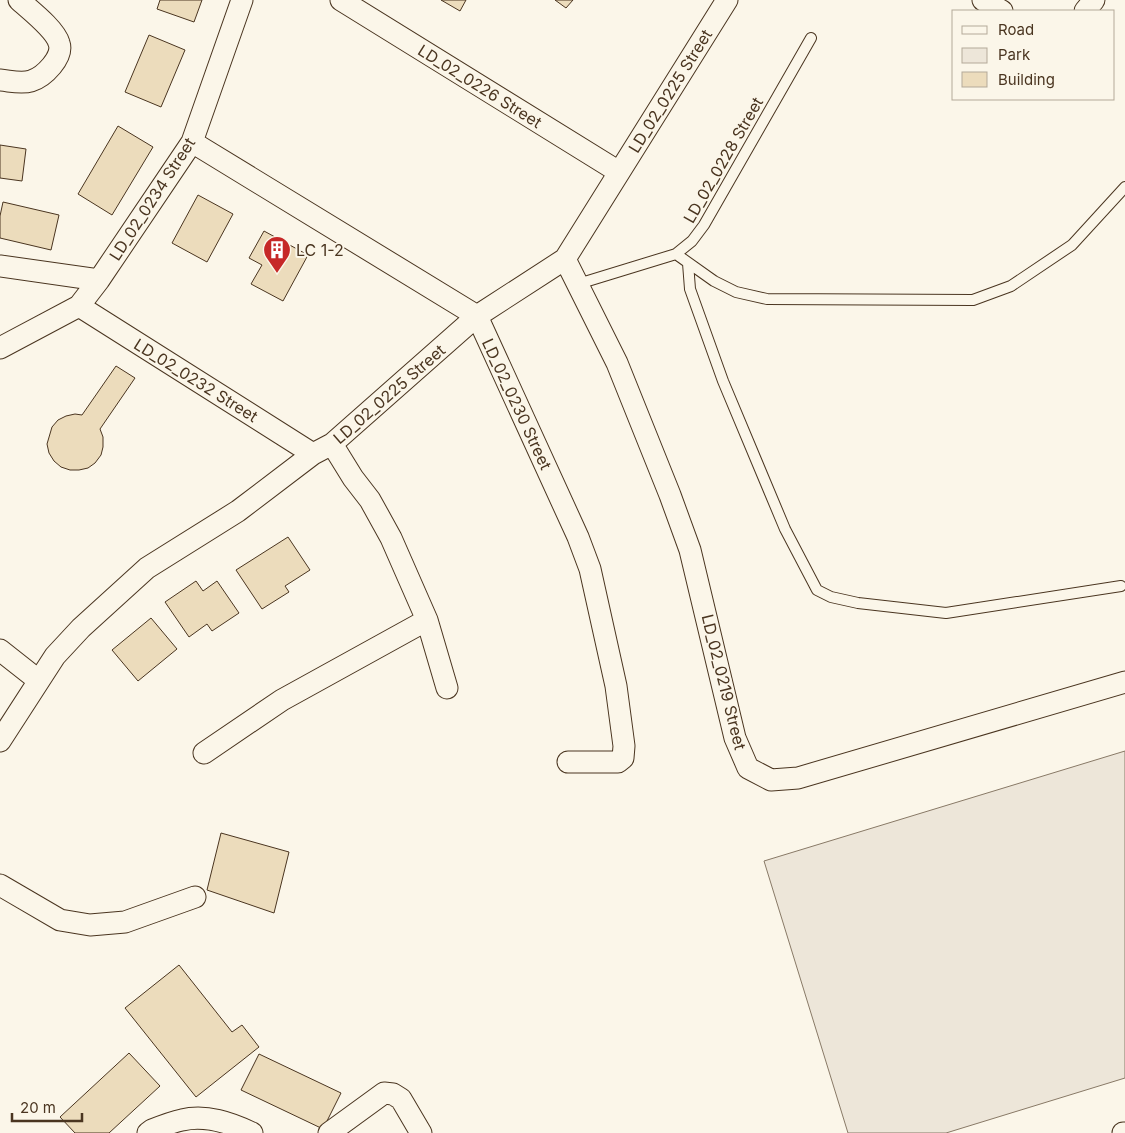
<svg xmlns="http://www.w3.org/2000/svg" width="1125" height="1133" viewBox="0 0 1125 1133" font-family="Inter,sans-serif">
	<rect width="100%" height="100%" fill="#fbf6e9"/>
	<path fill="#ede6d9" stroke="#887966" d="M1125 751V1078L946 1133H848L764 861Z"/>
	<path fill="#ecdcbc" stroke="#4a3520" d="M160 0H202L194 22 157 9Z
		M441 0H466L460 11Z
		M555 0H573L566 8Z
		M149 35 185 50 161 107 125 92Z
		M118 126 153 147 112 215 78 194Z
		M0 145 26 149 22 181 0 178Z
		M198 195 233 214 207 262 172 243Z
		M3 202 59 215 51 250 0 238V216Z
		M264 231 308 255 283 301 251 284 262 265 249 258Z
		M116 366 135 378 100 429 103 437V447L101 455 95 463 88 468 79 470H70L61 467 54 461 49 453 47 444 52 427 58 420 66 416 75 414 82 415Z
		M288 537 310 570 285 586 289 592 262 609 236 570Z
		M196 581 203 591 217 581 239 613 212 631 207 624 189 637 165 602Z
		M151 618 177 649 138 681 112 650Z
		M221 833 289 852 274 913 207 890Z
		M179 965 232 1032 242 1025 259 1047 196 1097 125 1008Z
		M129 1053 160 1086 109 1133H75L60 1117Z
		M259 1054 341 1093 323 1129 241 1090Z"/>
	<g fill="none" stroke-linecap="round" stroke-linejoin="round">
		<defs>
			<path id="service" d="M676 254 714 281 736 292 767 299 973 300 1011 286 1072 245 1125 187
				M688 263 690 289 723 381 785 529 817 590 831 597 858 603 946 613 1121 586
				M578 284 676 254 692 241 704 225 811 38"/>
			<path id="minor" d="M341 0 619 172
				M983 0 1002 11
				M1085 11 1094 0
				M0 80C11 81 21 84 31 81 44 77 64 57 59 43 55 29 30 10 19 0
				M192 142 477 316 578 537 590 569 616 686 624 746 623 758 618 762H568
				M565 259 617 363 670 495 690 550 735 738 748 768 771 780 798 778 1125 682
				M0 266 99 280
				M79 306 313 454
				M0 348 79 306 99 280 192 142 242 0
				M332 444 353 478 370 500 391 538 427 620 447 688
				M0 650 38 680
				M0 741 55 656 81 628 147 568 238 511 313 454 332 444 477 316 565 259 727 0
				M204 753 282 700 427 620
				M0 885 60 920 90 925 125 922 195 897
				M148 1133 152 1130C162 1126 172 1122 182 1120 206 1114 231 1123 252 1133
				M329 1133 384 1093 393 1094 401 1099 421 1133
				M1123 1133H1125"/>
		</defs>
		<use href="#service" stroke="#4a3520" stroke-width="12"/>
		<use href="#minor" stroke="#4a3520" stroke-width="23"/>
		<use href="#service" stroke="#fbf6e9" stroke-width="10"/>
		<use href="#minor" stroke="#fbf6e9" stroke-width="21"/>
	</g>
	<defs>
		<symbol id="building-pin" viewBox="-11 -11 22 30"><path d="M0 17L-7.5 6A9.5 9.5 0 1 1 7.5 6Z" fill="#c62828" stroke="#fbf6e9"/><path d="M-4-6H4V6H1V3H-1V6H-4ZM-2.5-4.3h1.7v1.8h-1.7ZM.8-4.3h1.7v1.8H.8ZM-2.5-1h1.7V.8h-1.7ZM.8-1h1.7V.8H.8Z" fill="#fff"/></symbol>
	</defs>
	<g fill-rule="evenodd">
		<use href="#building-pin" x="261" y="234" width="32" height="43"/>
	</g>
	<g text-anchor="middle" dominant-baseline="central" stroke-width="4" stroke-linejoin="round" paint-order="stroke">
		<g font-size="16" fill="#4a3520" stroke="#fbf6e9">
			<text transform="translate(480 86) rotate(32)">LD_02_0226 Street</text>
			<text transform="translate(670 91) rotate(-58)">LD_02_0225 Street</text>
			<text transform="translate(723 160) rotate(-60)">LD_02_0228 Street</text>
			<text transform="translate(152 199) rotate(-57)">LD_02_0234 Street</text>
			<text transform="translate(196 380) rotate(32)">LD_02_0232 Street</text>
			<text transform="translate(389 394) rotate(-41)">LD_02_0225 Street</text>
			<text transform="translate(517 404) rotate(65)">LD_02_0230 Street</text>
			<text transform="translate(724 682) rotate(76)">LD_02_0219 Street</text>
		</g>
		<g font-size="16" fill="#4a3520" stroke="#fbf6e9" text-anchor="start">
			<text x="296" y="250">LC 1-2</text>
		</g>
	</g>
	<rect x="952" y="10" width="162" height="90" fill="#fbf6e9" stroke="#b4a999"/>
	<rect x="962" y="26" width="25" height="8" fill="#fbf6e9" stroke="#b4a999"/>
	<text x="998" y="35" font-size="15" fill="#4a3520">Road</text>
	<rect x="962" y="48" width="25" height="15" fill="#ede6d9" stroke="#b4a999"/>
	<text x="998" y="60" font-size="15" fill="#4a3520">Park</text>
	<rect x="962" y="72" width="25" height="15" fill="#ecdcbc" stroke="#b4a999"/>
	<text x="998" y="85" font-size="15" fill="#4a3520">Building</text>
	<path d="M12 1113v8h70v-8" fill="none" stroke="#4a3520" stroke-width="2.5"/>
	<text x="20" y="1113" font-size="15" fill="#4a3520" stroke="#fbf6e9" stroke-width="4" paint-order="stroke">20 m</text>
</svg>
